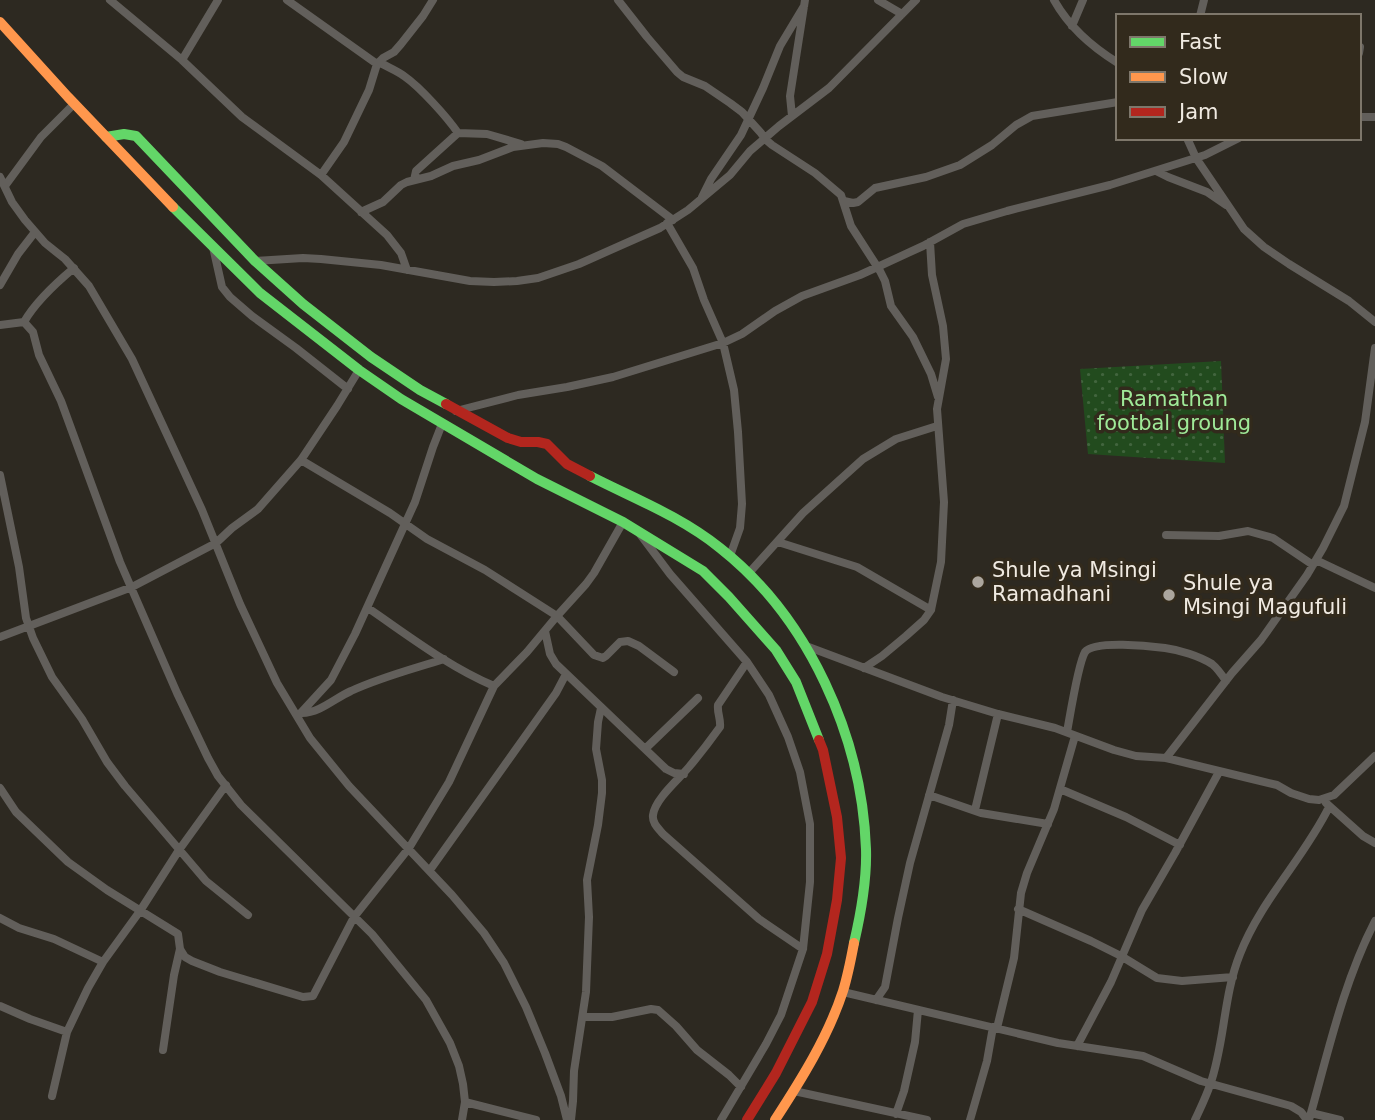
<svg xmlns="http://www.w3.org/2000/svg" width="1375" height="1120" viewBox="0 0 1375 1120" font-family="'DejaVu Sans',sans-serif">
	<defs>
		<pattern id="grass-dots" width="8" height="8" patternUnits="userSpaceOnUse" patternTransform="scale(1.75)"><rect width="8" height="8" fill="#224b1e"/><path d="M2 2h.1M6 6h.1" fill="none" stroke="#42653e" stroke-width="1.8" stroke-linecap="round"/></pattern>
	</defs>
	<rect width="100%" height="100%" fill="#2d2921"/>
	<path fill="url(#grass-dots)" d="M1221 361 1225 463 1088 454 1080 369Z"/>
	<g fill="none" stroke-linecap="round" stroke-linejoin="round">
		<path stroke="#625f5b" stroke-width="8" d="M110 0 182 60 242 117 321 175 387 235 401 253 407 270
			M287 0 377 64
			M618 0 647 37 677 72 683 77 705 86 730 103 742 112 761 133 765 139 772 145 815 173 841 195 851 226 880 271 885 281 891 306 913 337 931 374 938 397
			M878 0 902 14
			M1054 0C1069 27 1092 47 1118 63
			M1200 16 1204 0
			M1072 26 1083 0
			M1359 53 1360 47
			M182 60 218 0
			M379 62C387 67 396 70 404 76 420 87 447 117 458 133
			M792 116 790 96 805 0
			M1359 117H1375
			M1187 138 1196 158 1244 229 1264 247 1289 264 1349 301 1375 322
			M1156 171 1168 177 1207 192 1226 205
			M321 175 344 142 369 90 377 64 383 58 394 52 401 44 423 16 433 0
			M0 177 12 202 25 220 45 243 65 259 89 286 132 359 202 510 240 604 277 683 310 738 349 786 452 895 484 933 504 963 526 1007 545 1053 561 1096 567 1120
			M414 180 416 171 458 133 487 134 521 144
			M5 186 41 137 74 104
			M702 197 711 179 741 135 763 88 780 46 804 6
			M844 201 853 203 858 202 875 188 926 177 960 165 992 145 1016 125 1032 116 1118 102
			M361 212 383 202 401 185 407 182 431 176 453 166 479 160 513 147 543 143 558 144 566 147 602 166 673 220
			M667 223 693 268 704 300 723 343 734 390 738 432 742 504 740 528 730 556
			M213 247 222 287 230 297 252 316 296 348 348 389
			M255 261 303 258 321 259 381 265 470 281 494 282 517 281 538 278 579 264 660 228 688 210 730 175 750 151 779 126 829 88 916 0
			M0 285 18 254 35 232
			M24 322C36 301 56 283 74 268
			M0 325 24 322 33 332 39 355 61 401 120 562 177 693 208 758 218 776 241 805 372 934 426 1000 450 1043 459 1066 463 1084 465 1102 462 1120
			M456 411 518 395 567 387 613 377 723 343 742 334 775 311 802 296 860 275 923 246 963 224 1007 211 1110 185 1205 155 1239 138
			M301 460 390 513 427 539 485 570 557 616 594 655 603 658 606 656 620 642 628 641 639 646 674 672
			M0 475 19 567 26 618 33 638 52 677 82 719 107 762 125 786 206 881 248 915
			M640 534 670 574 747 662 769 695 788 737 800 772 810 824V882L803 949 781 1015 766 1044 721 1120
			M1166 535 1219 536 1248 531 1273 538 1313 565
			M778 542 857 567 931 610
			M1316 560 1375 588
			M749 573 803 513 863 459 896 439 937 426
			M368 608C409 636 449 667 494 686
			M545 631 550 654 556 664 666 769 674 773 684 774
			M0 637 132 587 216 543 232 528 258 509 301 460 337 406 359 370
			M806 646 942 697 998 714 1055 728 1114 750 1136 756 1166 758 1248 778 1277 785 1291 793 1309 799 1319 800 1334 795 1375 756
			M747 662 718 705C717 713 721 719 720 727 710 741 700 754 689 767 679 779 655 799 653 815 652 823 658 828 663 834L759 919 803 949
			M864 668 882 656 906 636 924 620 931 610 941 562 944 502 937 409 946 359 943 326 932 275 930 242
			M302 713C320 713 335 698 351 691 381 677 413 669 444 659
			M298 716 331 680 355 634 415 502 433 447 442 424
			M1067 732C1070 716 1078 664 1085 652 1094 640 1150 646 1165 648 1180 650 1199 656 1212 664 1217 668 1222 675 1226 681
			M645 749 698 698
			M1166 758 1232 673 1261 640 1307 575 1323 548 1344 506 1365 422 1375 348
			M0 788 16 812 68 862 107 890 178 934 180 949 185 957 192 961 220 972 303 997 313 996 354 917 409 848 449 782 494 686 527 652 557 616 586 584 594 573 623 522
			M1060 789 1126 817 1180 845
			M929 795 981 813 1048 824
			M1326 803 1363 836 1375 843
			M975 810 998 714
			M430 870 556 693 566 674
			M1018 909 1091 941 1121 956 1157 978 1182 981 1233 977
			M0 918 19 928 54 939 103 962
			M843 992 1058 1043 1143 1056 1201 1081 1291 1106 1301 1112 1307 1120
			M876 1000 885 987 898 918 910 863 949 725 953 700
			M0 1006 30 1019 67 1032
			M583 1017H612L651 1009 658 1010 676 1026 697 1050 729 1075 741 1087
			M997 1028 1014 958 1021 893 1027 873 1054 809 1075 736
			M1077 1046 1111 982 1142 910 1175 853 1219 772
			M163 1050 174 975 180 949
			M794 1091 927 1120
			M52 1096 67 1032 88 988 103 962 140 911 179 850 226 785
			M465 1102 536 1120
			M1311 1113 1340 1120
			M896 1114 904 1091 915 1042 918 1010
			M571 1120 573 1101 574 1071 586 992 589 917 587 880 598 825 602 793V780L596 749 598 722 601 708
			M970 1120 987 1061 993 1027
			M1195 1120C1200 1109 1206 1097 1210 1085 1225 1043 1223 996 1240 954 1261 900 1304 858 1329 807
			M1309 1120C1328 1053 1343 983 1375 921"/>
		<path stroke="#63d668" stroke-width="10" d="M106 137 124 134 136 136 255 261 303 304 371 357 420 390 446 404
			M173 207 260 293 359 370 401 399 537 479 623 522 703 571 729 597 776 650 796 682 819 740
			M590 476C635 499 680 516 720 548 809 618 862 737 866 849 867 881 861 913 854 943"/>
		<path stroke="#ff974d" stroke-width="10" d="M0 22 68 97 173 207
			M775 1120C801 1080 828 1037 843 991 848 975 851 959 854 943"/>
		<path stroke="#b3261e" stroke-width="10" d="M446 404 508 438 521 442H538L547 444 567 464 590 476
			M747 1120 776 1073 812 1002 827 954 837 900 841 858 837 817 823 750 819 740"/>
	</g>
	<g fill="#aca69e" stroke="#322a1c" stroke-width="2.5">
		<circle cx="978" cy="582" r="7"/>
		<circle cx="1169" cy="595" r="7"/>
	</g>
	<g text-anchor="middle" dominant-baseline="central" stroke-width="7" stroke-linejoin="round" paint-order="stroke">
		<g font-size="21" fill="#9fe998" stroke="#322a1c">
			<text x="1174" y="399">Ramathan<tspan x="1174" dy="24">footbal groung</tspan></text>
		</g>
		<g font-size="21" fill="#f0eae1" stroke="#322a1c" text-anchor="start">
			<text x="992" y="570">Shule ya Msingi<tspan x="992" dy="24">Ramadhani</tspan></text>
			<text x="1183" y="583">Shule ya<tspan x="1183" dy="24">Msingi Magufuli</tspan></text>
		</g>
	</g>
	<rect x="1116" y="14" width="245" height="126" fill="#322a1c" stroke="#7e776b" stroke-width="2"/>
	<rect x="1130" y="37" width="35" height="10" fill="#63d668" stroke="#7e776b" stroke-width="2"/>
	<text x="1179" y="49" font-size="21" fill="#f0eae1">Fast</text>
	<rect x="1130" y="72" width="35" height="10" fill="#ff974d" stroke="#7e776b" stroke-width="2"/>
	<text x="1179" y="84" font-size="21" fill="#f0eae1">Slow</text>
	<rect x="1130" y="107" width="35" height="10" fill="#b3261e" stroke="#7e776b" stroke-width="2"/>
	<text x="1179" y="119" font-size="21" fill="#f0eae1">Jam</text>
</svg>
